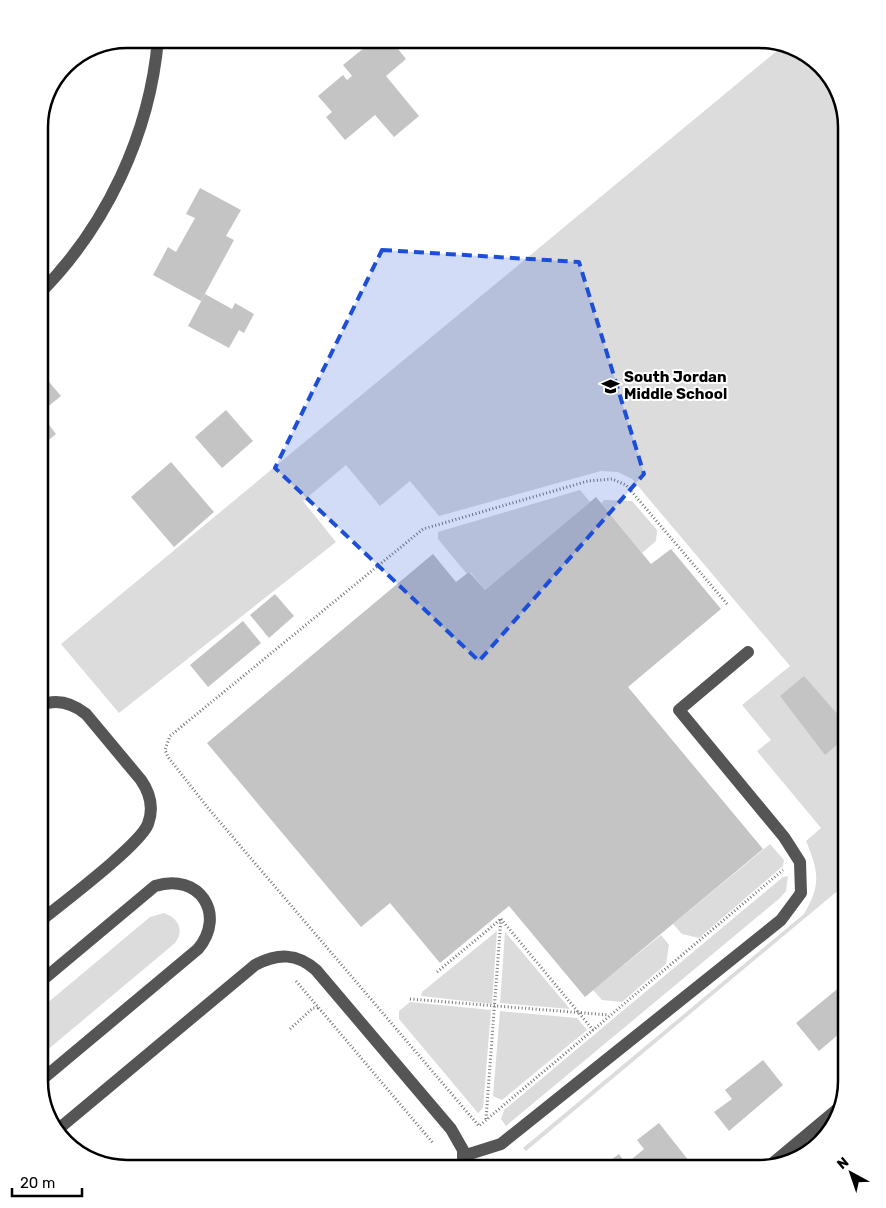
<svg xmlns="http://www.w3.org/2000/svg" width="886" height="1208" viewBox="0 0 886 1208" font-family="Rubik,sans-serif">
	<rect width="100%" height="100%" fill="#fff"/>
	<path fill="#dcdcdc" d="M784 45 798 49 840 99 847 127V883L526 1151 523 1148 804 914C821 885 819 872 806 841L821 828 757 751 771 740 742 705 790 666 632 479 618 472 601 471 439 516 410 481 380 506 346 465 303 501 336 542 119 713 61 644Z
		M580 490 590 502 485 590 470 572 467 574 438 539V532Z
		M604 500 632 501 657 530 656 541 642 553 601 503Z
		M770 844 784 860 783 866 699 938 682 934 673 924Z
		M788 876 786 891 780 898 506 1126 501 1119 504 1110 783 877Z
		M164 913C178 918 185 930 175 943L39 1057V1010L150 917Z
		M497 931 492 1004 421 996 422 992Z
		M505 932 570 1009 500 1003Z
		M661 935 669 945 666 964 622 1002 602 1000 593 990Z
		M410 1002 491 1010 483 1108 478 1113 399 1019V1011Z
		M500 1011 577 1018 587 1030 502 1100 493 1096Z"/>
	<path fill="#c4c4c4" d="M375 39H390L406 59 386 76 419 116 394 137 375 115 345 140 326 117 332 112 318 96 343 75 347 80 352 76 343 65Z
		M523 39H569V44H523Z
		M200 188 241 210 226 236 234 240 201 301 153 275 168 247 176 252 195 218 186 214Z
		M205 294 232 309 235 303 254 314 244 333 239 330 229 348 188 326Z
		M39 370 61 396 40 413 56 434 39 448Z
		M226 410 253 441 222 468 195 437Z
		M171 462 214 512 174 547 131 497Z
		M596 497 651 564 671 549 721 609 628 687 763 849 585 997 509 906 440 963 390 903 361 927 207 743 433 554 456 582 469 572 485 590Z
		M275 594 294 616 269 638 250 615Z
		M243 621 261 643 208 687 190 665Z
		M804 676 847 725V736L825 755 780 696Z
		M847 981V1027L819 1051 796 1023Z
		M763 1060 783 1085 729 1131 714 1112 732 1099 725 1090Z
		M659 1123 689 1161 679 1169H599L619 1154 626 1164 644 1149 637 1140Z"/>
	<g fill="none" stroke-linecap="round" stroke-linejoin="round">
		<path stroke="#777" stroke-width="3" stroke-dasharray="1 2.5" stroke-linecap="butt" d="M727 604 626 485 612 479 588 481 423 529 170 736 165 750 168 757 208 808 479 1126 783 870
			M501 919 593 1030
			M437 972 501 919
			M296 981 433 1143
			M410 999 609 1015
			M290 1029 313 1008H318
			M486 1119 501 918"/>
		<path stroke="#555" stroke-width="12" d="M39 294C106 227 150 134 158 39
			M39 922C61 904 140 845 148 824 154 808 150 793 141 780L86 714C72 703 56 698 39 706
			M39 983 155 886C199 872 227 914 198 949L39 1082
			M56 1131 255 965C278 953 297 953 316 970L451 1129 463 1150V1169
			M463 1156 501 1144 781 920 801 893 800 862 784 837 679 710 748 652
			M768 1167 841 1106"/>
	</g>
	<path fill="#1d4ed8" fill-opacity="0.2" stroke="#1d4ed8" stroke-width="4" stroke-dasharray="10 6" stroke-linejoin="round" d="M382 250 579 262 644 474 479 661 275 468Z"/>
	<defs>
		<symbol id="school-bare" viewBox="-9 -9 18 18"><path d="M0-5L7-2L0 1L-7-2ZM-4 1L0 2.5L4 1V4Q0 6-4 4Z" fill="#000" stroke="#fff" stroke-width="2.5" paint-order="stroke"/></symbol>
	</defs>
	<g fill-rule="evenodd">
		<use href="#school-bare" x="598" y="374" width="25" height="25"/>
	</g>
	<g text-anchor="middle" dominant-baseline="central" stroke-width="4" stroke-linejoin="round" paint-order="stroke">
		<g font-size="15" font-weight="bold" fill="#000" stroke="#fff" text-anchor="start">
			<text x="624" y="377">South Jordan<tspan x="624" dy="17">Middle School</tspan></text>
		</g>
	</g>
	<path d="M0 0H886V1208H0ZM127 48H759A79 79 0 0 1 838 127V1081A79 79 0 0 1 759 1160H127A79 79 0 0 1 48 1081V127A79 79 0 0 1 127 48Z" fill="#fff" fill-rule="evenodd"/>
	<path fill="none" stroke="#000" stroke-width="2.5" d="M127 48H759A79 79 0 0 1 838 127V1081A79 79 0 0 1 759 1160H127A79 79 0 0 1 48 1081V127A79 79 0 0 1 127 48Z"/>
	<g transform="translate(851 1173) rotate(320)" stroke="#ffffff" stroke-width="4" paint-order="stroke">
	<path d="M0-4L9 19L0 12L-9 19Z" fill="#000000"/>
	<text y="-8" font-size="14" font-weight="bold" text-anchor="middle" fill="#000000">N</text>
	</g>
	<path d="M12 1188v8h70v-8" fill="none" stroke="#000000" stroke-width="2.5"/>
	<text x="20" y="1188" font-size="15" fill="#000000" stroke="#ffffff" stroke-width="4" paint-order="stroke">20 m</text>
</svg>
